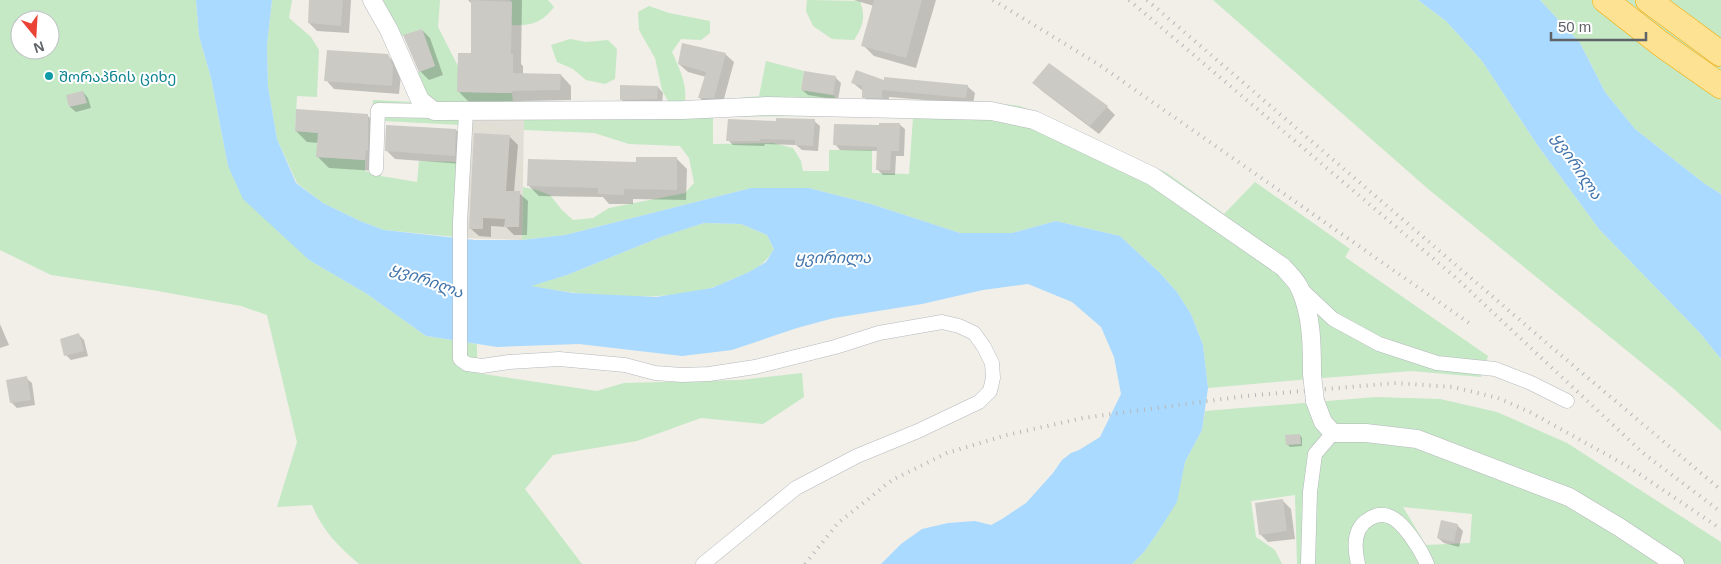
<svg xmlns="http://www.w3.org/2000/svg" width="1721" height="564" viewBox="0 0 1721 564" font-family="Helvetica,'Noto Sans Georgian',sans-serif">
	<rect width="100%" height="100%" fill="#f1efe8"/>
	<path fill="#e1ded6" d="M524 118 522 240 466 238 471 119Z"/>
	<path fill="#c5e8c5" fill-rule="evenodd" d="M0 0H196L199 36 211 78 228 166 309 260 367 294 426 336 477 344V373L597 391 624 383 741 380 802 373 804 397 763 424 701 418 637 441 553 455 525 489 582 564H359C339 547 322 530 312 505L277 507 297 442 267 315 241 306 152 290 51 275 0 250ZM20 20H50V50H20Z
		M272 0H292L289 18 311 37 319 50 317 97 297 96 295 131 318 133 317 157 365 160V171L371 173 373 100 412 102 394 55 365 0H440L438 27 458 66V92L512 93 513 101H668L662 90 655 58 639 30 638 12 649 6 669 13 710 21V33L701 40 681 39 672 52C679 68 687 83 685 101H713L759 96 766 61 804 71 801 90 833 95 838 101H978L1020 106 1069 127 1167 173 1224 214 1255 182 1350 249 1345 257 1488 356 1481 377 1411 371 1298 380 1208 388 1203 345 1191 314 1177 292 1159 272 1120 236 1056 221 1012 233H960L871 204 809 188H751L565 235 522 240 523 187 537 190 550 195 562 210 573 220 593 218 609 208 685 193 694 183 689 158 680 146 629 144 594 133 524 130V118L471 119 466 238 384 230 360 221 323 203 297 183 277 139 268 86 267 45ZM422 29 435 66 414 74 401 36ZM829 116 913 118 909 174 872 173V150H829V171H803L801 161 793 148 773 143 713 144V117ZM383 121 460 125 458 162 419 161 417 182 381 176Z
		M510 0H548L554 7C542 23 531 26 511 25L512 2Z
		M807 0 860 1C866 17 863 26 854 40L832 39 813 26 806 11Z
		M1213 0H1418L1446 21 1482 61 1538 146 1599 229 1700 333 1721 359V431L1674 389 1427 188Z
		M1540 0H1721V194L1705 184 1635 129 1605 92 1580 43Z
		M570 39 586 42 608 40 617 49 615 79 605 84 586 80 573 69 557 62 551 45Z
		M704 223 741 224 767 235 774 249C763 267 754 270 735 278 727 281 719 286 711 288 651 303 589 296 529 286L567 275 661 237Z
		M1376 397 1440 399 1497 412 1567 443 1721 542V564H1297L1295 495 1251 501 1256 537 1275 550 1282 564H1132L1144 552 1158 532 1176 502 1185 462 1202 430 1205 411ZM1403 507 1472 514 1470 543 1426 545Z"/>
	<path fill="#aadaff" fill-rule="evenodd" d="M196 0H272L267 45 268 86 277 139 296 183 323 203 360 221 384 230 475 240H522L565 235 751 188H809L871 204 960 233H1012L1056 221 1120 236 1159 272 1177 292 1191 314 1203 345 1208 388 1202 430 1185 462 1177 502 1158 532 1144 552 1132 564H881L901 544 922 529 948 523 975 521 991 525 1002 519 1026 503 1053 473 1062 460 1071 453 1079 450 1100 437 1121 394 1114 357 1101 327 1072 302 1028 284 983 290 922 304 834 318 797 328 732 350 682 356 579 344 497 347 426 336 367 294 309 260 243 199 228 166 211 78 199 36ZM704 223 741 224 767 235 774 249 766 262 749 272 712 288 656 297 573 293 531 286 567 275 661 237Z
		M1418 0H1540L1580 43 1605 92 1635 129 1705 184 1721 194V359L1700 333 1599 229 1538 146 1482 61 1446 21Z"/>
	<path fill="#0003" d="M311 0H351L349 33 317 31 309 23Z
		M468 0H522L521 64 523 66V75H561L571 86V100L522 101V104L469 102 459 92 472 54V4Z
		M854 0H936L916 68 874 56 863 45 874 6Z
		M422 30 430 38 443 75 429 80 420 71Z
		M725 54 734 62 722 106H708L700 98 706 77 688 72 679 64Z
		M388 56 396 64 401 75 399 94 334 89 326 80Z
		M1049 65 1107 107 1115 115 1099 134 1042 91 1034 83Z
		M835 77 841 83 838 100 808 95 802 90Z
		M885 81 967 86 975 93 973 104 889 97V105L871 104 864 97 863 91 853 83Z
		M658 87 663 93 662 104H626L621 99Z
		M83 92 88 98 91 108 76 112 70 107 67 96Z
		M367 115 378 126 376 171 329 168 318 157 319 143 307 142 296 131Z
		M814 121 820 126 818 151 802 150 796 145 765 144 764 146 733 145 728 140 777 122Z
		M899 124 905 129 904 156H896L895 175H883L877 169 878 151 840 150 835 144 880 126Z
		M456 130 464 138 463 164 395 159 387 151Z
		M509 136 518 145 514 192 519 193 528 201 527 235H514L506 227 491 226V237L479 236 470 228Z
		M677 159 687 169 686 200 633 199V204H609L603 197 539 196 529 186 637 163Z
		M0 324 9 345 0 348Z
		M79 335 84 340 88 356 71 360 66 355Z
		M26 378 32 383 35 405 17 408 12 403 8 381Z
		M1300 435 1302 438V446L1290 447 1287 444Z
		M1283 501 1291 509 1295 539 1268 542 1260 534Z
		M1457 525 1463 531 1459 547 1444 543 1438 538Z"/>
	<path fill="#cccac5" d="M309 0H343L341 26 308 23Z
		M471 0 512 2 511 54H513V73L561 74 560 90 512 91V93L457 92 458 53H471Z
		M874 0H922L906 58 861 46Z
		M422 29 435 66 419 72 403 35Z
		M682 43 726 53 714 98H698L706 72 678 64Z
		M327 50 388 54 393 66 392 86 324 81Z
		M1049 63 1108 106 1090 126 1032 83Z
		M856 70 884 80V77L968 85 966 98 882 90V98H862V86L851 83Z
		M804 71 836 76 833 95 801 90Z
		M620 85 658 86 657 99 620 100Z
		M83 91 87 103 69 107 66 95Z
		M296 109 368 114V150H366L365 160 316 157 318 133 295 131Z
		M776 118 815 119 813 146 795 145V140L760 139V141H726L728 119 776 121Z
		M879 123H900L899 151H891L890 170H876L877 147 833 145 834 124 879 125Z
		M386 125 456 129 455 156 385 151Z
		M474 133 510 135 506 191H520L519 227H504L505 219 483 218V229H469Z
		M636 157H677V190L624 189V195L598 194V188L527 186 528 159 636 162Z
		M79 333 84 351 64 356 60 339Z
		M27 376 31 400 10 403 6 380Z
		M1300 434 1301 444 1286 445 1285 435Z
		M1283 499 1287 531 1259 535 1255 503Z
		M1441 520 1458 524 1454 542 1437 538Z"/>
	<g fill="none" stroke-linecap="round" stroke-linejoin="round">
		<defs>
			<path id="minor" d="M466 112 460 222V359L467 364 482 366 509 362 559 359 625 365 655 373 682 375 709 374 755 367 835 347 879 333 942 322 959 326 974 333 984 347 992 363 993 378 990 391 979 402 918 431 857 456 796 488 703 564
				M376 169 378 110 434 111
				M1300 288 1333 319 1379 344 1437 363 1495 369 1531 383 1567 401
				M1308 564 1310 492 1315 454 1333 433
				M1358 564C1354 547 1353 528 1369 519 1375 515 1382 514 1388 516 1403 520 1421 550 1427 564"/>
			<path id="tertiary" d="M372 0 389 30 420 100 434 111 683 110 767 106 991 111 1034 120 1152 176 1283 267C1289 274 1297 281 1300 289 1312 315 1312 346 1312 374
				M1315 401 1323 422 1333 433H1366L1417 439 1569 497 1619 527 1675 564"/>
			<path id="motorway" d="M1605 0 1661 44 1721 86
				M1648 0 1721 54"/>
		</defs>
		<use href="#minor" stroke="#b5b8bc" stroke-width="15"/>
		<use href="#tertiary" stroke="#b5b8bc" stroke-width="19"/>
		<use href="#motorway" stroke="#f9ab00" stroke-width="26"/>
		<use href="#minor" stroke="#fff" stroke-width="14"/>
		<use href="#tertiary" stroke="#fff" stroke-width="18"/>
		<use href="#motorway" stroke="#fde293" stroke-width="25"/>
		<path stroke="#b6b7b8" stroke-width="4" stroke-dasharray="1 6" stroke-linecap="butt" d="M993 0 1098 64 1472 325
			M1129 0 1455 277 1643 453 1721 512
			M1147 0 1549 345 1721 490
			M805 564 838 523 892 480 947 453 1007 435 1083 418 1245 396 1396 383 1453 387 1498 398 1530 412 1629 467 1721 529"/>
		<defs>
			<path id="tertiary-bridge" d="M1312 374 1315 401"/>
		</defs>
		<use href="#tertiary-bridge" stroke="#b5b8bc" stroke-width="19" stroke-linecap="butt"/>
		<use href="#tertiary-bridge" stroke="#fff" stroke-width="18"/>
	</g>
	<circle fill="#0f9aa8" stroke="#fff" stroke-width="2" cx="49" cy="76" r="5"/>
	<g text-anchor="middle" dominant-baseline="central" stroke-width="4" stroke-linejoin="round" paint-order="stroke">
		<g font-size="15" fill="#0d838f" stroke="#fff" text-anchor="start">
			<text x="59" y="76">შორაპნის ციხე</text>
		</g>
		<g font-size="16" font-style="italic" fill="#4174aa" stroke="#fff">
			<text transform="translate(1577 166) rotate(56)">ყვირილა</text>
			<text x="833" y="257">ყვირილა</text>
			<text transform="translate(427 280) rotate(20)">ყვირილა</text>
		</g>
	</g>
	<g transform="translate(35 35) rotate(162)"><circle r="24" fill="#ffffff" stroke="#bfc1c3"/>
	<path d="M0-4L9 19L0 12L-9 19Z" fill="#ea4335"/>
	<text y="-8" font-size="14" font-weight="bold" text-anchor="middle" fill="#5f6368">N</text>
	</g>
	<path d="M1551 32v8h95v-8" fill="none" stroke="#5f6368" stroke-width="2.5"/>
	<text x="1558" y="32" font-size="15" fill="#5f6368" stroke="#ffffff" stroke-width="4" paint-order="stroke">50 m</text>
</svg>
